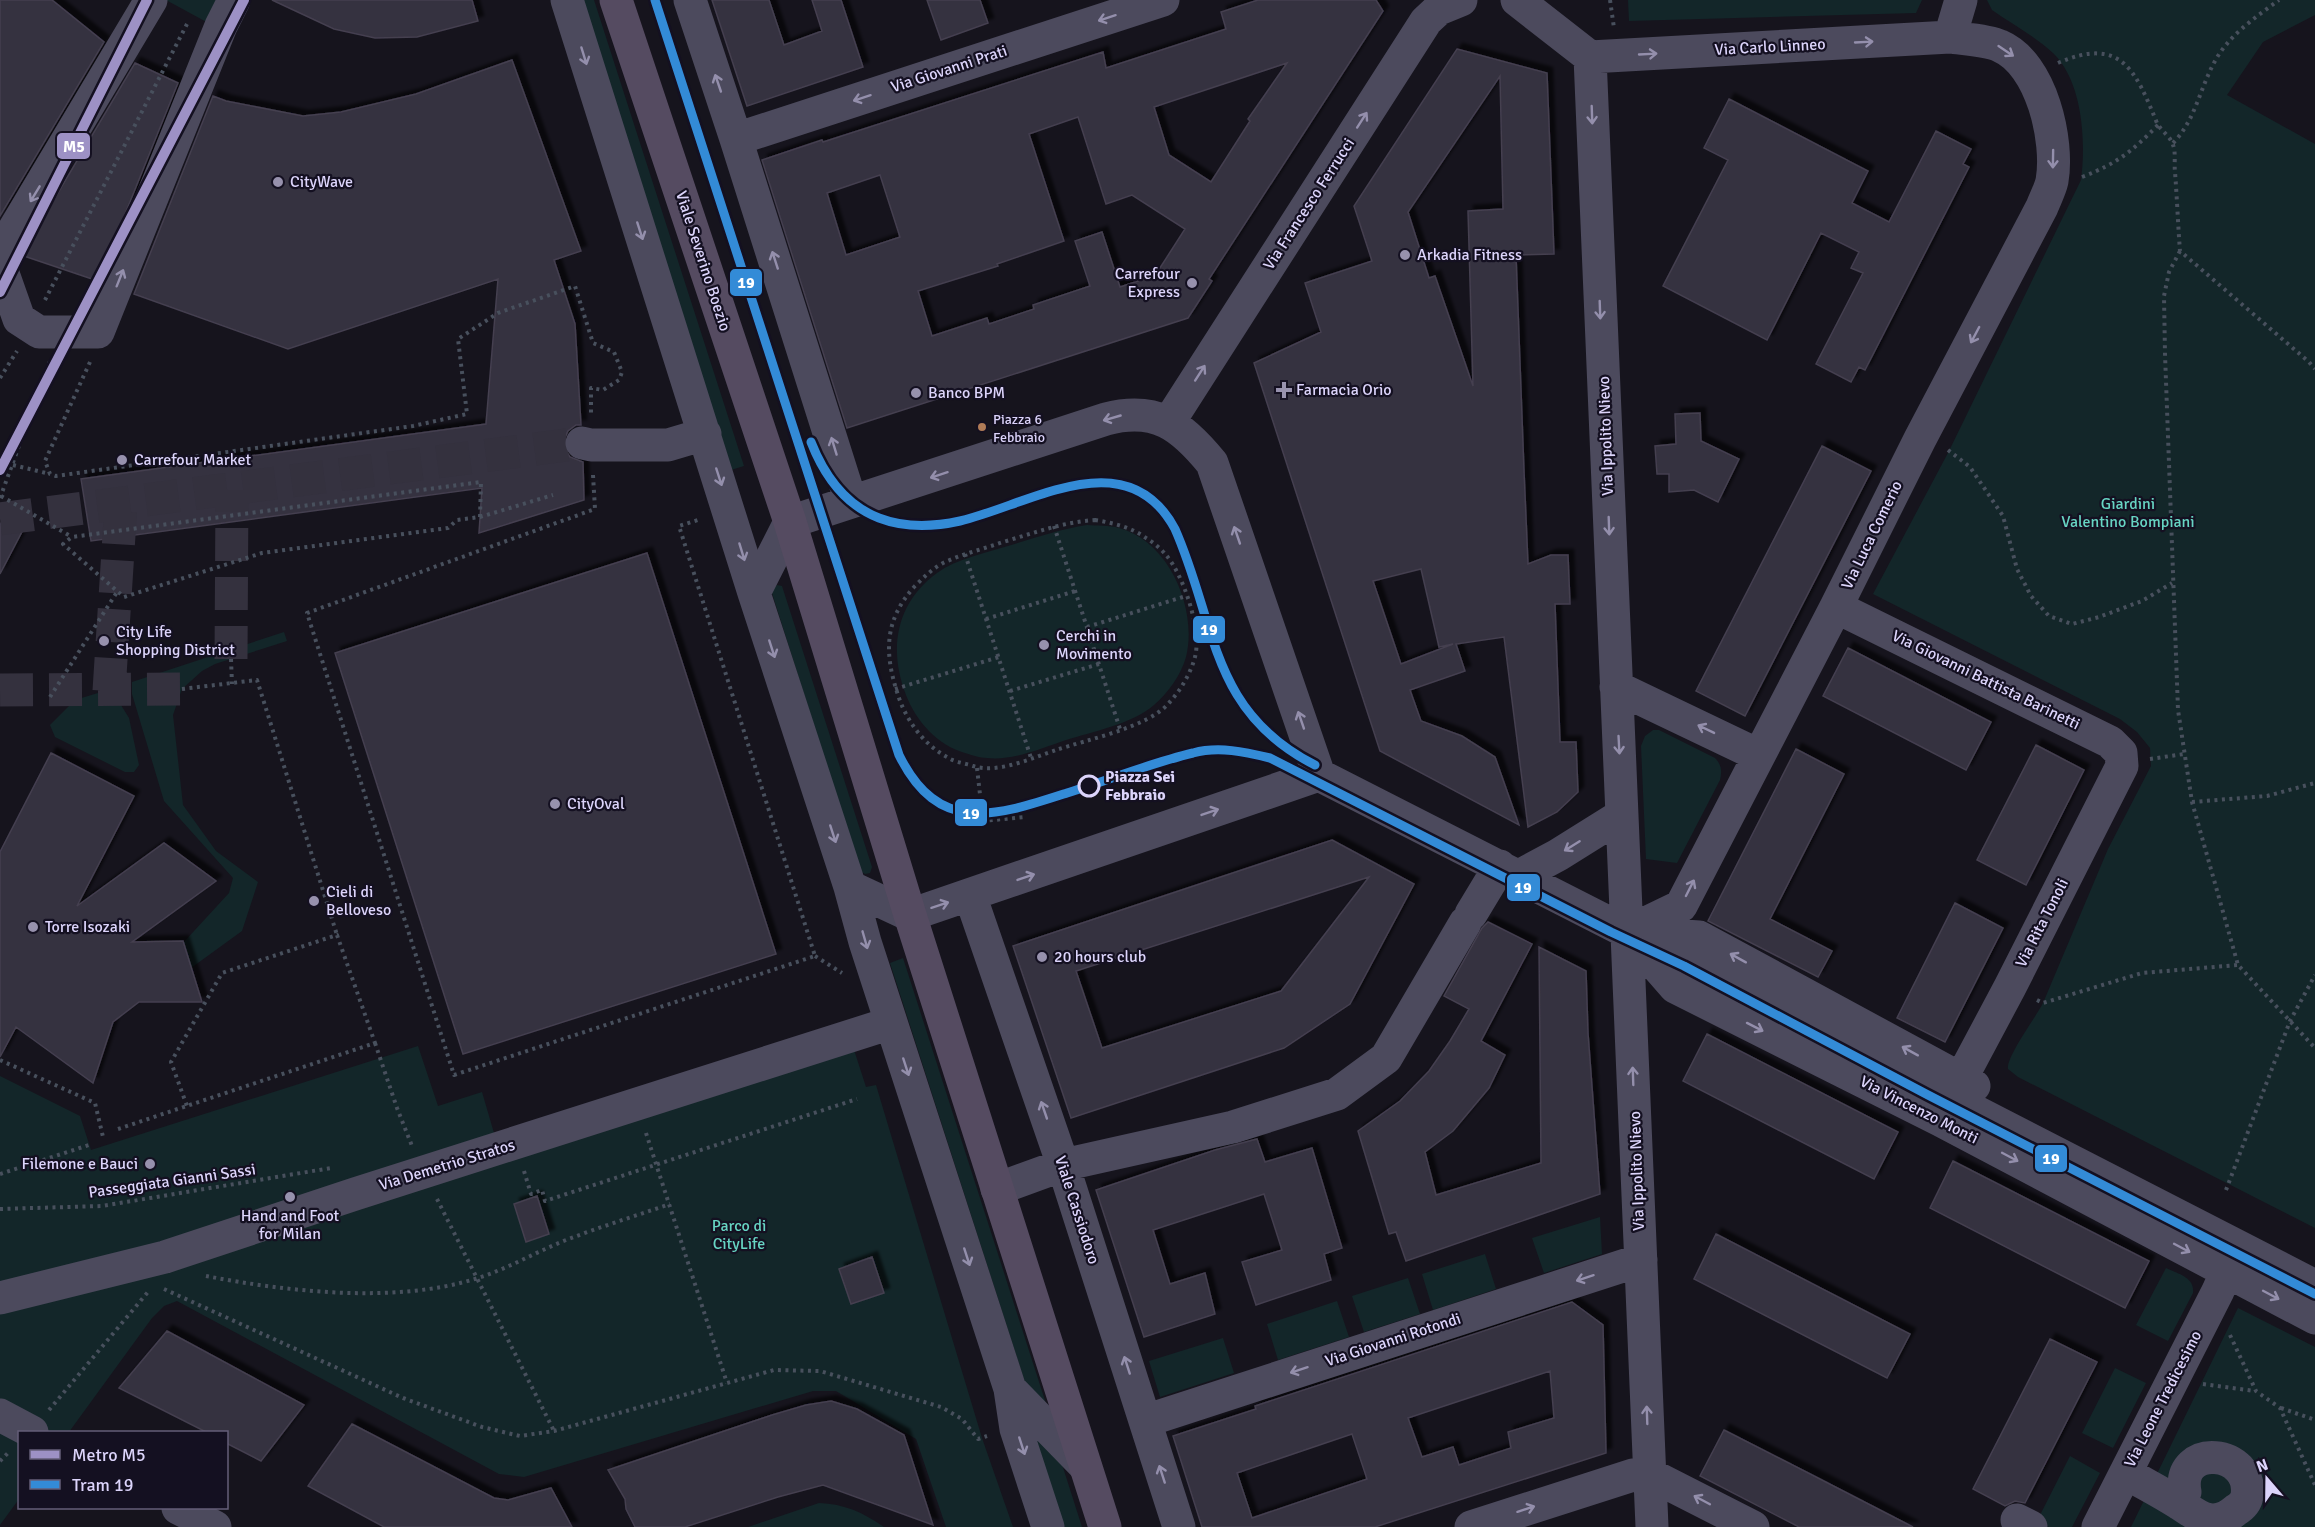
<svg xmlns="http://www.w3.org/2000/svg" width="2315" height="1527" viewBox="0 0 2315 1527" font-family="Signika,sans-serif">
	<defs>
		<filter id="shadow"><feDropShadow dx="5.5" dy="-5.5" stdDeviation="1.5" flood-color="#0009"/></filter>
	</defs>
	<rect width="100%" height="100%" fill="#16141d"/>
	<path fill="#132629" d="M166 0H225L212 25Z
		M583 0H594L744 466 731 470Z
		M1628 0H1922L1916 13 1629 21Z
		M1987 0H2315V15L2263 42 2227 95 2315 144V1228L2018 1077 2008 1069C2006 1057 2036 1017 2043 1003L2108 849 2151 766 2150 748 2137 732 2120 719 1873 594 1949 451 2081 180C2086 142 2083 82 2053 53 2036 37 2012 24 1992 10Z
		M1087 525C1097 526 1109 525 1119 528 1169 541 1198 609 1186 657 1181 675 1168 693 1154 705 1134 723 1092 732 1066 740 1042 748 1013 761 987 758 980 758 972 755 965 753 937 745 916 721 906 695 888 649 896 603 937 573 956 559 985 553 1008 546 1035 538 1060 529 1087 525Z
		M777 585 782 586 872 867 870 873 865 874 860 871 771 590Z
		M284 632 287 641 215 664 202 671 182 689 173 715 183 805 216 851 258 882 242 931 191 968 183 943 229 893 233 878 164 801 132 694V682Z
		M111 689 129 718 139 765 134 772H125L55 737 50 725 75 700Z
		M1653 730H1659L1715 758C1722 765 1722 772 1720 780L1677 863 1646 859 1641 746 1645 736Z
		M903 958 1049 1413 1026 1386 890 963Z
		M846 1025 866 1087 876 1085 982 1438 1013 1527H946L916 1439 836 1391H813L524 1477 499 1474 177 1301 164 1306 152 1318 69 1432H20L19 1499 0 1525V1076L80 1116 91 1150 418 1046 438 1106 482 1092 494 1133Z
		M1600 1217 1602 1254 1544 1273 1532 1238Z
		M1485 1254 1496 1289 1433 1310 1422 1274Z
		M2166 1268C2178 1274 2195 1277 2193 1293L2168 1341 2136 1325Z
		M1408 1278 1420 1314 1364 1332 1352 1296Z
		M1337 1301 1349 1337 1278 1360 1267 1324Z
		M2238 1308 2315 1347V1527H2131Z
		M1223 1338 1234 1373 1160 1397 1149 1361Z
		M2115 1368 2146 1383 2113 1448 2082 1433Z
		M1029 1428 1060 1458 1082 1527H1061Z
		M2070 1456 2100 1473 2072 1527H2049L2037 1521Z
		M819 1503C845 1504 864 1513 884 1527H748Z"/>
	<path fill="#36323f" stroke="#443f50" stroke-width="1.5" fill-rule="evenodd" filter="url(#shadow)" d="M0 0H52L104 42 0 216Z
		M272 0H472L478 21 417 37 375 38 334 29Z
		M712 0H769L784 45 822 31 812 0H841L863 67 747 106Z
		M927 0H980L988 23 941 40Z
		M1258 0H1376L1383 11 1209 279 1212 281 1188 318 847 428 762 160 822 140 823 142 1103 52 1106 68 1226 29 1221 12ZM1287 63 1248 119 1250 121 1211 182 1169 155 1154 107ZM1078 117 1106 204 1132 195 1185 229 1158 271 1150 277 1120 287 1102 232 1075 241 1090 286 1033 305 1034 309 989 324 987 318 932 336 918 291 998 266 997 264 1064 241 1029 134ZM880 175 900 237 846 255 827 193Z
		M1457 49 1547 73 1554 254 1516 255 1524 471 1528 564 1551 555H1568L1570 604H1555L1560 742H1576L1578 792 1557 812 1528 827 1504 637 1456 644 1465 671 1410 690 1421 721 1462 736 1495 757 1519 825 1380 751 1254 363 1321 332 1305 283 1372 261 1354 206ZM1500 76 1503 209 1468 211 1473 386 1435 276 1429 278 1408 212ZM1421 569 1439 647 1453 644 1401 664 1373 581Z
		M512 60 581 251 554 260 575 324 581 425H576L568 431 564 440V448L570 457 583 462 584 500 479 533 482 488 91 541 81 479 486 424 498 279 288 349 134 294 213 96 226 101 303 116 341 112 416 94Z
		M135 63 178 83 98 281 21 255Z
		M1729 99 1868 171 1852 203 1889 222 1936 131 1971 149 1963 164 1969 167 1865 370 1859 367 1851 382 1816 364 1863 273 1851 268 1859 252 1821 233 1767 340 1663 286 1728 160 1704 148Z
		M1700 413 1701 441 1739 459 1718 502 1694 490 1669 492V474H1657L1655 446 1676 444 1675 414Z
		M1822 446 1871 471 1745 716 1696 691Z
		M7 512 25 526 0 574V525Z
		M647 553 776 954 463 1054 335 653Z
		M1848 648 1991 722 1966 770 1823 696Z
		M2036 745 2084 770 2026 885 1977 860Z
		M1796 749 1844 774 1770 919 1832 951 1818 977 1708 921Z
		M51 753 134 796 77 906 164 843 216 881 132 942 183 941 202 1002H139L113 1022 93 1083 16 1027 0 1057V852Z
		M1332 840 1414 884 1350 1004 1284 1048 1071 1118 1013 946ZM1369 877 1281 991 1102 1048 1076 971Z
		M1955 903 2003 928 1945 1042 1897 1018Z
		M1488 922 1532 944 1481 1041 1505 1055 1489 1088 1453 1131 1425 1152 1436 1195 1541 1163 1539 947 1586 971 1588 1033 1600 1194 1406 1261 1396 1232 1389 1234 1358 1131 1400 1101 1429 1071 1450 1041 1469 1009 1444 996 1482 928Z
		M1707 1034 1898 1132 1874 1179 1683 1081Z
		M1257 1139 1265 1162 1312 1148 1342 1248 1324 1254 1331 1280 1256 1305 1242 1262 1282 1250 1264 1194 1153 1230 1170 1284 1205 1273 1215 1314 1144 1337 1096 1190 1215 1150Z
		M1953 1161 2149 1261 2125 1308 1930 1208Z
		M537 1196 549 1234 526 1242 514 1204Z
		M1716 1234 1910 1334 1887 1378 1694 1279Z
		M872 1257 884 1293 851 1304 839 1269Z
		M1572 1302 1603 1325 1606 1453 1375 1527H1202L1173 1436 1256 1409 1255 1406ZM1550 1371 1554 1418 1508 1432 1511 1448 1459 1465 1453 1447 1422 1457 1408 1418ZM1352 1434 1367 1479 1252 1518 1237 1473Z
		M167 1331 304 1405 261 1461 226 1443V1432H206L119 1388Z
		M2050 1339 2097 1362 2025 1503 2015 1501 2005 1506 1973 1489Z
		M831 1401 857 1409 904 1435 933 1525 823 1485 778 1497 685 1527H635L626 1509 625 1499 608 1470 772 1415 806 1405Z
		M352 1424 494 1498 508 1500 551 1488 572 1527H384L308 1486Z
		M1724 1430 1818 1478 1913 1527H1799L1700 1476Z"/>
	<g fill="none" stroke-linecap="round" stroke-linejoin="round">
		<path stroke="#34313e" stroke-width="33" stroke-dasharray="33 16" stroke-linecap="butt" d="M0 519 582 443
			M231 659 232 490
			M0 690 182 689
			M109 691 121 504"/>
		<path stroke="#48505d" stroke-width="4" stroke-dasharray="3 4.5" stroke-linecap="butt" d="M1610 0 1614 28
			M2058 63C2122 35 2136 72 2157 123 2161 131 2171 137 2173 145 2176 152 2174 164 2175 172 2177 198 2178 225 2180 251L2309 362 2315 369
			M2173 143C2195 121 2200 88 2215 61 2229 35 2256 17 2279 0
			M2082 177C2118 163 2131 152 2158 125
			M2180 251 2169 272 2164 296 2165 354 2178 710 2192 802 2238 965 2315 1048
			M45 300 187 24
			M90 362 45 461 50 474 56 476 413 426 467 414 458 339 498 313 575 286 593 343 614 352 622 372 619 380 603 390 591 388V414
			M0 378 17 351
			M1948 450 1970 467 2003 516 2017 569 2031 596 2049 616 2072 624 2099 617 2142 601 2172 583
			M13 465 50 474
			M593 475 595 509 307 613 454 1075 815 956 679 526 701 519
			M1 496 72 537
			M0 498 50 361
			M480 517 481 482 72 537 63 544 124 597 262 553 448 528 457 520 480 517 553 495
			M1095 520C1113 523 1131 527 1146 538 1153 542 1161 549 1166 555 1184 576 1202 631 1195 657 1190 675 1180 691 1168 704 1148 727 1086 740 1056 750 1032 758 998 774 973 766 964 763 954 762 947 757 923 744 906 720 898 695 884 653 884 620 915 586 924 577 932 569 943 563 962 554 983 549 1003 542 1034 533 1063 522 1095 520Z
			M1054 526 1120 729
			M965 554 1031 758
			M986 619 1075 591
			M1087 627 1186 596
			M231 659 232 684
			M182 689 257 680 337 935
			M895 689 999 657
			M1010 691 1099 664
			M50 697 117 592
			M2150 759 2184 754
			M977 768 983 821 1025 817
			M2192 802 2267 796 2315 783
			M815 956 842 973
			M2037 1000 2043 1003 2142 973 2238 965
			M375 1043 397 1108 412 1146
			M0 1060 95 1103 103 1137
			M118 1129 375 1043 337 935 222 973 171 1062 187 1106
			M646 1133 727 1383
			M524 1171 531 1194 542 1190 545 1201 857 1099
			M0 1174 89 1145
			M2226 1190 2290 1021 2315 975
			M437 1199 554 1431
			M0 1209 102 1206 331 1168
			M206 1276C289 1292 397 1304 478 1278 509 1268 536 1252 566 1240 600 1227 635 1216 670 1204
			M164 1289 403 1398 482 1427 520 1436 554 1431 774 1370 820 1371 941 1407 962 1419 978 1439 987 1436
			M2230 1335 2256 1391 2280 1408 2315 1485
			M2203 1384 2255 1391
			M2281 1408 2315 1420
			M49 1410 148 1292
			M0 1461 8 1453"/>
		<path stroke="#4c4a5d" stroke-width="33" d="M567 0 754 593 850 887 865 942 1010 1389 1016 1429 1048 1527
			M690 0 736 139 851 502
			M1517 0 1590 57
			M1950 37 1961 0
			M1590 57 1652 1527
			M1590 57 1950 37C1964 39 1987 40 2000 46 2042 64 2059 141 2052 181 2050 190 2045 199 2042 207L1920 439 1836 607 1681 906 1627 932
			M736 139 1163 0
			M0 253 151 0
			M0 265 19 319 39 332H98L221 26 234 0
			M1169 422 1426 21 1439 9 1461 0
			M582 443 591 445H668L705 434
			M754 593 790 522 1106 419C1156 406 1181 425 1212 463L1319 775
			M1836 607 2110 742 2121 753 2122 766 2010 987 1961 1079
			M1616 687 1758 755
			M1319 775 1627 932 1675 987 1940 1120 2315 1318
			M1519 876 1558 855 1622 815
			M850 887 910 915 1319 775
			M970 895 1063 1165 1179 1527
			M1471 914 1500 866
			M1641 933 1699 937 1974 1086
			M1644 941 2315 1286
			M997 1189 1063 1165 1233 1127 1337 1094 1386 1058 1465 923
			M0 1298 165 1257 355 1194 891 1023
			M1010 1389 1085 1466
			M0 1415 32 1432
			M1145 1421 1641 1260
			M2126 1473C2143 1483 2161 1492 2178 1503 2187 1508 2196 1516 2206 1519 2217 1522 2228 1517 2236 1510 2241 1507 2246 1502 2247 1496 2254 1449 2176 1442 2185 1492
			M1649 1474 1753 1527
			M178 1508 215 1527
			M2017 1520 2031 1527
			M1471 1527 1633 1475 1649 1474
			M2098 1527 2218 1291 2235 1252"/>
		<path stroke="#554b61" stroke-width="33" d="M616 0 790 522 910 915 1105 1527"/>
		<defs>
			<path id="tram-1" d="M655 0 899 755C939 836 996 816 1067 793 1109 780 1151 763 1193 753 1219 746 1245 752 1270 758L1611 932 1684 966 1928 1095 2315 1294
				M811 442C824 475 845 505 879 518 905 528 933 527 960 521 1029 505 1127 439 1175 529 1217 624 1209 711 1315 765"/>
		</defs>
		<use href="#tram-1" stroke="#141021" stroke-width="14"/>
		<use href="#tram-1" stroke="#338bd7" stroke-width="9"/>
		<defs>
			<path id="metro-1" d="M0 292 147 0
				M0 470 244 0"/>
		</defs>
		<use href="#metro-1" stroke="#141021" stroke-width="15"/>
		<use href="#metro-1" stroke="#9d91c5" stroke-width="10"/>
	</g>
	<defs><path id="oneway-shaft" d="M-6 0H5M1.5-3L5.5 0L1.5 3" fill="none" stroke-width="1.6" stroke-linecap="round" stroke-linejoin="round" transform="scale(1.5)"/></defs>
	<g stroke="#948fac">
		<use href="#oneway-shaft" transform="translate(1107 18) rotate(162)"/>
		<use href="#oneway-shaft" transform="translate(1864 42) rotate(-3)"/>
		<use href="#oneway-shaft" transform="translate(2006 51) rotate(34)"/>
		<use href="#oneway-shaft" transform="translate(1648 54) rotate(-3)"/>
		<use href="#oneway-shaft" transform="translate(584 56) rotate(73)"/>
		<use href="#oneway-shaft" transform="translate(718 83) rotate(-109)"/>
		<use href="#oneway-shaft" transform="translate(862 98) rotate(162)"/>
		<use href="#oneway-shaft" transform="translate(1592 115) rotate(88)"/>
		<use href="#oneway-shaft" transform="translate(1362 120) rotate(-57)"/>
		<use href="#oneway-shaft" transform="translate(2053 159) rotate(91)"/>
		<use href="#oneway-shaft" transform="translate(35 194) rotate(121)"/>
		<use href="#oneway-shaft" transform="translate(640 231) rotate(72)"/>
		<use href="#oneway-shaft" transform="translate(775 260) rotate(-108)"/>
		<use href="#oneway-shaft" transform="translate(120 278) rotate(-68)"/>
		<use href="#oneway-shaft" transform="translate(1600 310) rotate(88)"/>
		<use href="#oneway-shaft" transform="translate(1975 335) rotate(118)"/>
		<use href="#oneway-shaft" transform="translate(1200 373) rotate(-57)"/>
		<use href="#oneway-shaft" transform="translate(1112 418) rotate(164)"/>
		<use href="#oneway-shaft" transform="translate(834 446) rotate(-107)"/>
		<use href="#oneway-shaft" transform="translate(939 475) rotate(162)"/>
		<use href="#oneway-shaft" transform="translate(719 477) rotate(72)"/>
		<use href="#oneway-shaft" transform="translate(1609 526) rotate(88)"/>
		<use href="#oneway-shaft" transform="translate(1237 535) rotate(-109)"/>
		<use href="#oneway-shaft" transform="translate(742 552) rotate(73)"/>
		<use href="#oneway-shaft" transform="translate(772 649) rotate(72)"/>
		<use href="#oneway-shaft" transform="translate(1301 720) rotate(-109)"/>
		<use href="#oneway-shaft" transform="translate(1706 729) rotate(-154)"/>
		<use href="#oneway-shaft" transform="translate(1619 745) rotate(87)"/>
		<use href="#oneway-shaft" transform="translate(1210 812) rotate(-19)"/>
		<use href="#oneway-shaft" transform="translate(833 834) rotate(72)"/>
		<use href="#oneway-shaft" transform="translate(1572 846) rotate(148)"/>
		<use href="#oneway-shaft" transform="translate(1026 877) rotate(-19)"/>
		<use href="#oneway-shaft" transform="translate(1690 888) rotate(-63)"/>
		<use href="#oneway-shaft" transform="translate(940 905) rotate(-18)"/>
		<use href="#oneway-shaft" transform="translate(865 940) rotate(74)"/>
		<use href="#oneway-shaft" transform="translate(1738 958) rotate(-151)"/>
		<use href="#oneway-shaft" transform="translate(1755 1027) rotate(27)"/>
		<use href="#oneway-shaft" transform="translate(1910 1051) rotate(-151)"/>
		<use href="#oneway-shaft" transform="translate(906 1067) rotate(72)"/>
		<use href="#oneway-shaft" transform="translate(1633 1076) rotate(-92)"/>
		<use href="#oneway-shaft" transform="translate(1044 1110) rotate(-109)"/>
		<use href="#oneway-shaft" transform="translate(2010 1157) rotate(28)"/>
		<use href="#oneway-shaft" transform="translate(2182 1248) rotate(28)"/>
		<use href="#oneway-shaft" transform="translate(967 1257) rotate(72)"/>
		<use href="#oneway-shaft" transform="translate(1585 1278) rotate(162)"/>
		<use href="#oneway-shaft" transform="translate(2271 1295) rotate(28)"/>
		<use href="#oneway-shaft" transform="translate(1127 1365) rotate(-108)"/>
		<use href="#oneway-shaft" transform="translate(1299 1370) rotate(162)"/>
		<use href="#oneway-shaft" transform="translate(1647 1415) rotate(-92)"/>
		<use href="#oneway-shaft" transform="translate(1022 1446) rotate(72)"/>
		<use href="#oneway-shaft" transform="translate(1162 1474) rotate(-108)"/>
		<use href="#oneway-shaft" transform="translate(1702 1500) rotate(-152)"/>
		<use href="#oneway-shaft" transform="translate(1526 1509) rotate(-18)"/>
	</g>
	<g fill="#9791ad" stroke="#141021" stroke-width="2">
		<circle cx="278" cy="182" r="6"/>
		<circle cx="1405" cy="255" r="6"/>
		<circle cx="1192" cy="283" r="6"/>
		<path d="M1281 381h6v6h6v6h-6v6h-6v-6h-6v-6h6z"/>
		<circle cx="916" cy="393" r="6"/>
		<circle cx="122" cy="460" r="6"/>
		<circle cx="104" cy="641" r="6"/>
		<circle cx="1044" cy="645" r="6"/>
		<circle cx="555" cy="804" r="6"/>
		<circle cx="314" cy="901" r="6"/>
		<circle cx="33" cy="927" r="6"/>
		<circle cx="1042" cy="957" r="6"/>
		<circle cx="150" cy="1164" r="6"/>
		<circle cx="290" cy="1197" r="6"/>
	</g>
	<circle fill="#b07c57" stroke="#141021" stroke-width="2" cx="982" cy="427" r="5"/>
	<circle fill="#141021" stroke="#dcd4fb" stroke-width="3" cx="1089" cy="786" r="10"/>
	<g text-anchor="middle" dominant-baseline="central" stroke-width="4.5" stroke-linejoin="round" paint-order="stroke">
		<g font-size="14" fill="#dcd4fb" stroke="#141021" text-anchor="start">
			<text x="993" y="419">Piazza 6<tspan x="993" dy="18">Febbraio</tspan></text>
		</g>
		<g font-size="16" fill="#dcd4fb" stroke="#141021">
			<text transform="translate(1770 47) rotate(-3)">Via Carlo Linneo</text>
			<text transform="translate(949 69) rotate(-18)">Via Giovanni Prati</text>
			<text transform="translate(1309 204) rotate(-57)">Via Francesco Ferrucci</text>
			<text transform="translate(703 261) rotate(72)">Viale Severino Boezio</text>
			<text transform="translate(1606 436) rotate(-92)">Via Ippolito Nievo</text>
			<text transform="translate(1872 535) rotate(-64)">Via Luca Comerio</text>
			<text transform="translate(1986 680) rotate(26)">Via Giovanni Battista Barinetti</text>
			<text transform="translate(2042 923) rotate(-63)">Via Rita Tonoli</text>
			<text transform="translate(1919 1110) rotate(27)">Via Vincenzo Monti</text>
			<text transform="translate(447 1165) rotate(-17)">Via Demetrio Stratos</text>
			<text transform="translate(1637 1171) rotate(-92)">Via Ippolito Nievo</text>
			<text transform="translate(172 1181) rotate(-8)">Passeggiata Gianni Sassi</text>
			<text transform="translate(1077 1210) rotate(72)">Viale Cassiodoro</text>
			<text transform="translate(1393 1340) rotate(-18)">Via Giovanni Rotondi</text>
			<text transform="translate(2163 1399) rotate(-63)">Via Leone Tredicesimo</text>
		</g>
		<g font-size="16" fill="#dcd4fb" stroke="#141021" text-anchor="start">
			<text x="290" y="182">CityWave</text>
			<text x="1417" y="255">Arkadia Fitness</text>
			<text x="1180" y="274" text-anchor="end">Carrefour<tspan x="1180" dy="18">Express</tspan></text>
			<text x="1296" y="390">Farmacia Orio</text>
			<text x="928" y="393">Banco BPM</text>
			<text x="134" y="460">Carrefour Market</text>
			<text x="116" y="632">City Life<tspan x="116" dy="18">Shopping District</tspan></text>
			<text x="1056" y="636">Cerchi in<tspan x="1056" dy="18">Movimento</tspan></text>
			<text x="567" y="804">CityOval</text>
			<text x="326" y="892">Cieli di<tspan x="326" dy="18">Belloveso</tspan></text>
			<text x="45" y="927">Torre Isozaki</text>
			<text x="1054" y="957">20 hours club</text>
			<text x="138" y="1164" text-anchor="end">Filemone e Bauci</text>
			<text x="290" y="1216" text-anchor="middle">Hand and Foot<tspan x="290" dy="18">for Milan</tspan></text>
		</g>
		<g font-size="16" fill="#67d4c3" stroke="#141021">
			<text x="2128" y="504">Giardini<tspan x="2128" dy="18">Valentino Bompiani</tspan></text>
			<text x="739" y="1226">Parco di<tspan x="739" dy="18">CityLife</tspan></text>
		</g>
		<g font-size="16" font-weight="bold" fill="#dcd4fb" stroke="#141021" text-anchor="start">
			<text x="1105" y="777">Piazza Sei<tspan x="1105" dy="18">Febbraio</tspan></text>
		</g>
	</g>
	<g stroke="#141021" stroke-width="2">
		<rect x="56" y="132" width="35" height="28" rx="6" fill="#9d91c5"/>
		<rect x="729" y="268" width="34" height="29" rx="6" fill="#338bd7"/>
		<rect x="1192" y="615" width="34" height="29" rx="6" fill="#338bd7"/>
		<rect x="954" y="798" width="34" height="29" rx="6" fill="#338bd7"/>
		<rect x="1506" y="873" width="35" height="29" rx="6" fill="#338bd7"/>
		<rect x="2034" y="1144" width="34" height="29" rx="6" fill="#338bd7"/>
	</g>
	<g font-size="16" text-anchor="middle" font-weight="bold" fill="#fff">
		<text x="74" y="152">M5</text>
		<text x="746" y="288">19</text>
		<text x="1209" y="635">19</text>
		<text x="971" y="819">19</text>
		<text x="1523" y="893">19</text>
		<text x="2051" y="1164">19</text>
	</g>
	<rect x="18" y="1431" width="210" height="78" fill="#141021" stroke="#645e78" stroke-width="1.5"/>
	<rect x="30" y="1450" width="30" height="9" fill="#9d91c5" stroke="#645e78" stroke-width="1.5"/>
	<text x="72" y="1461" font-size="18" fill="#dcd4fb">Metro M5</text>
	<rect x="30" y="1480" width="30" height="9" fill="#338bd7" stroke="#645e78" stroke-width="1.5"/>
	<text x="72" y="1491" font-size="18" fill="#dcd4fb">Tram 19</text>
	<g transform="translate(2267 1479) rotate(340)" stroke="#141021" stroke-width="4.5" paint-order="stroke">
	<path d="M0-4.5L10 22L0 15L-10 22Z" fill="#dcd4fb"/>
	<text y="-9" font-size="16" font-weight="bold" text-anchor="middle" fill="#dcd4fb">N</text>
	</g>
</svg>
